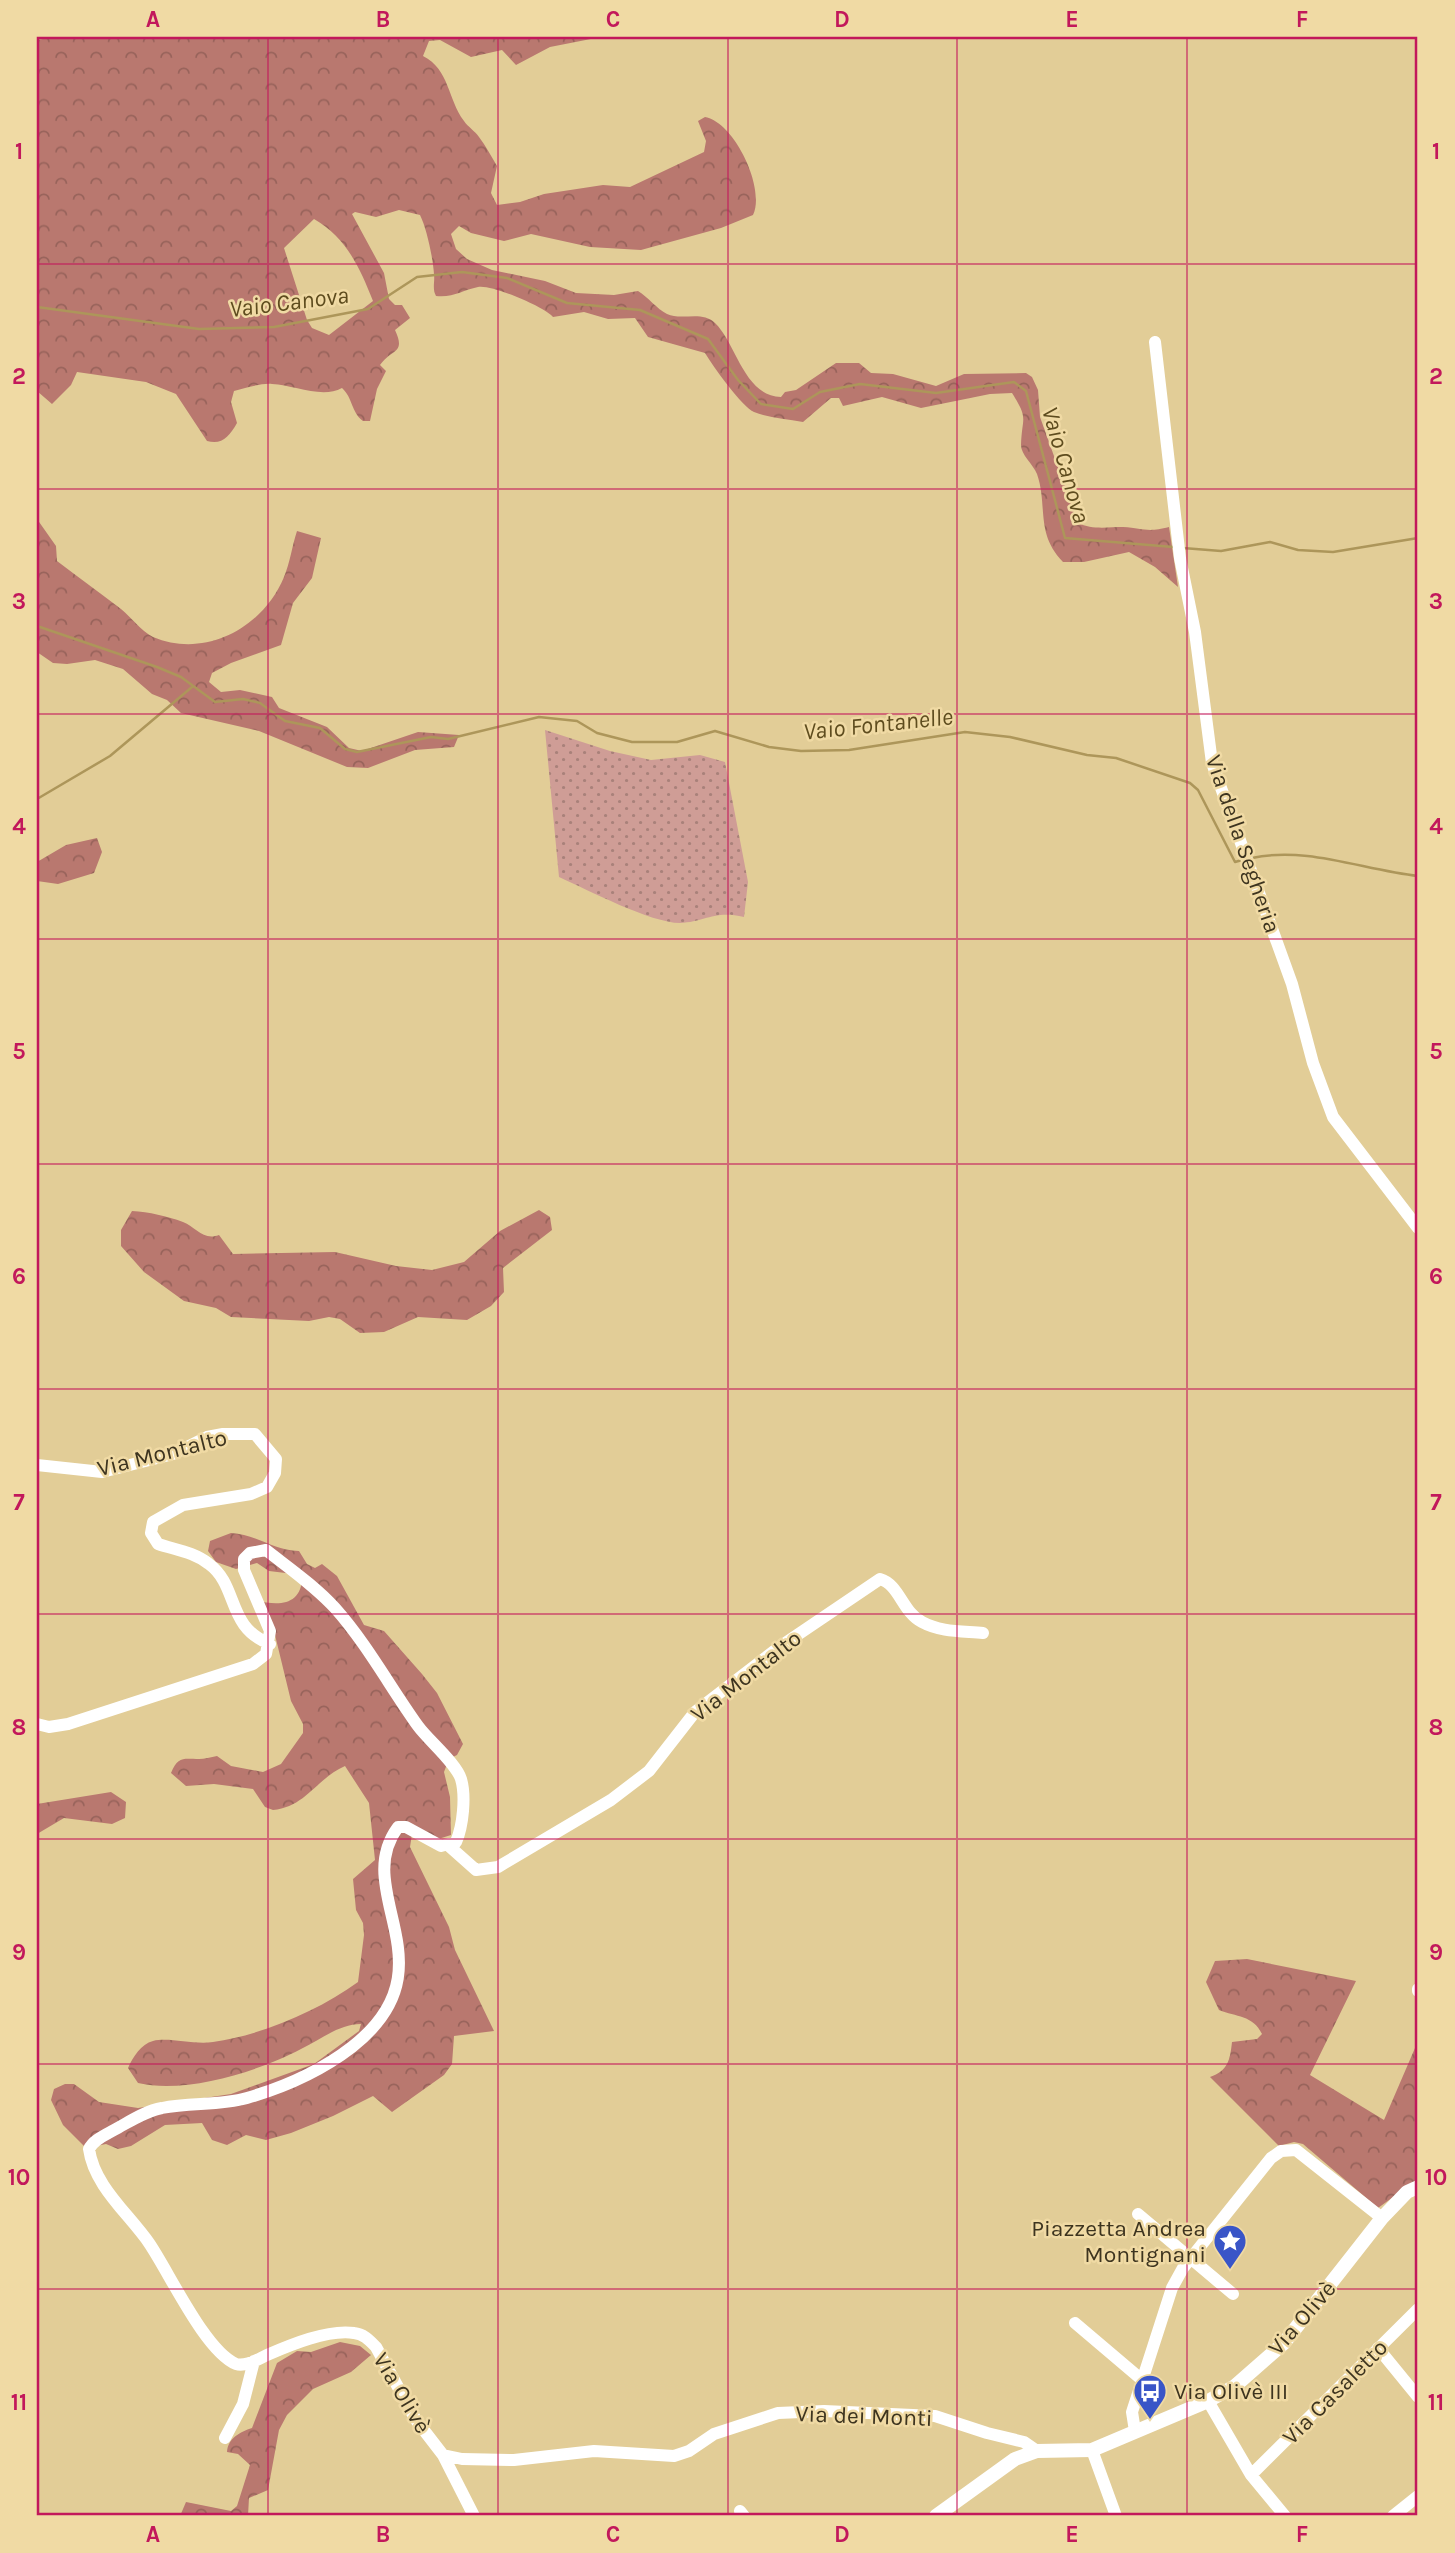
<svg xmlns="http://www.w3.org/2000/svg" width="1455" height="2553" viewBox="0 0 1455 2553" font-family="Karla,sans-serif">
	<defs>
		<pattern id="grass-dots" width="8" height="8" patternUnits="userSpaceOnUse" patternTransform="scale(1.75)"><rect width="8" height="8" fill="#cf9d96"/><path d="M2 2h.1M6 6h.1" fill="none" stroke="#a9817a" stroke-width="1.8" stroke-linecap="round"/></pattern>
		<pattern id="forest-crowns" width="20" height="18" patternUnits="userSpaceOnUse" patternTransform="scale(1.75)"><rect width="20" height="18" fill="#b9786f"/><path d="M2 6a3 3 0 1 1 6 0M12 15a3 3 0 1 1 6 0" fill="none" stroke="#98635b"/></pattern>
	</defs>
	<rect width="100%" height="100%" fill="#e2cd97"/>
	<path fill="url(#grass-dots)" d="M545 730 610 751 651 760 700 755 725 762 748 882 744 917C713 910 706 922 680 923 651 923 588 890 559 877Z"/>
	<path fill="url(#forest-crowns)" fill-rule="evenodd" d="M54 37H601L550 47 516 65 502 50 471 57 440 40 429 41 423 56C450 70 447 98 464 121 468 127 475 131 479 137 486 146 491 156 497 166L491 193 497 205 520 202 544 194 603 185 630 187 704 152 706 141 698 121 705 117C734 122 766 188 753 215L721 228 641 250 590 247 531 234 504 241 471 233 459 226 451 234 456 249 467 259 492 270 545 281 576 293 614 295 638 291C648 297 657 309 667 314 682 321 702 310 715 323 736 343 744 396 781 397L785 392 796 390 836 363H859L871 373 893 374 936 386 964 374 1026 373 1032 377 1038 390 1040 417 1078 523C1092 530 1108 527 1123 527 1143 528 1147 533 1169 527L1178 587 1155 567 1129 552 1084 562H1063C1035 533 1048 506 1037 474 1033 464 1021 455 1021 445 1022 416 1029 420 1012 393L990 394 921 408 882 397 843 406 839 398H831L803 422C786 419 769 418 754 412 743 408 712 365 705 353L648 337 635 318 608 319 584 312 553 317C545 307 491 284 478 287 463 290 453 298 436 296 432 288 435 283 434 274 433 259 427 229 420 215L399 210 376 217 355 212 352 214 384 273 389 299 395 305H402L410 318 395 330C406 354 392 348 380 365L386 371 377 389 370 421H363C351 412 353 398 342 388 322 399 294 385 272 384 262 383 244 388 234 391L231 402 237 423C229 437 222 445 207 441L176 394 146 382 77 372 71 385 52 404 37 391V40ZM314 219C346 237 360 268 373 301L329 335 312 328 307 320 284 248Z
		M37 519 56 546 57 561C78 577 100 593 121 609 132 618 140 630 153 637 205 659 263 628 284 577 290 563 292 546 297 531L321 538 312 578 293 603 281 645 231 663 212 673 209 682 221 692 240 690 272 697 279 708 327 727 349 748 362 751 418 732 459 735 454 747 415 750 368 768 347 767 259 731 181 713 167 700 152 694 123 669 95 660 67 664 53 663 37 652Z
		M97 838 102 852 94 873 58 884 37 881V862L66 845Z
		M539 1210 550 1217 552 1230 503 1268 504 1292 491 1306 467 1320 418 1317 384 1332 360 1333 340 1319 329 1317 309 1321 231 1317 216 1308 184 1301 144 1272 121 1246V1230L132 1211C149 1212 167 1216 183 1222 196 1227 203 1241 219 1235L233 1254 335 1252 396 1266 432 1270 464 1262 500 1231Z
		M231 1533C256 1534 272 1550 299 1551L307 1564 315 1568 322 1564 337 1576 364 1625 384 1631 422 1674 437 1693 463 1744 457 1755 449 1759 444 1772 450 1797 451 1835 432 1841 413 1828 410 1847 449 1927 455 1950 494 2031 454 2036 452 2064 444 2075 392 2112 373 2096 333 2116 291 2133 266 2140 246 2135 227 2145 212 2140 202 2123 165 2125 131 2146 118 2149 106 2144 86 2148 63 2125 51 2100 54 2089 65 2084H74L99 2102 138 2108 231 2094 314 2064 359 2031 361 2024C339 2024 320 2040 301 2049 257 2072 186 2094 138 2083L128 2068C133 2057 141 2044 153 2041 169 2037 194 2045 213 2042 262 2035 318 2011 358 1982L364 1935 363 1923 356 1910 353 1879 375 1860 369 1803 345 1766C317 1778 306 1807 273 1810L265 1807 253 1789 214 1784 186 1786 171 1773C178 1756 183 1759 199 1759 204 1759 211 1757 217 1756L231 1766 263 1772 281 1764 303 1733V1724L291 1701 275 1635 256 1600C279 1607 303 1605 302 1575L269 1571 257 1563 236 1569 216 1562 208 1551 210 1541Z
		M111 1792 126 1802 125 1818 112 1824 64 1818 37 1834V1804Z
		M1247 1959 1356 1981 1310 2075 1384 2120 1418 2041V2179L1378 2208 1303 2144 1294 2142 1279 2146 1210 2077C1228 2071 1230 2060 1232 2042L1257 2039 1262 2034C1253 2015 1236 2017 1219 2010L1206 1982 1215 1961Z
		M340 2342 360 2346 371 2355 351 2372 313 2389 287 2415 279 2430 268 2490 249 2498 248 2516H180L186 2502 231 2511 237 2506 250 2465 238 2454 227 2452C228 2438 240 2432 252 2428L277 2363 297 2351 311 2352Z"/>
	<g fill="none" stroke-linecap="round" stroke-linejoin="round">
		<path stroke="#ad965a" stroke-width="2.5" d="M37 307 199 329 274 327 368 309 417 277 462 272 507 278 567 303 640 310 708 339 738 380 761 404 793 409 820 392 860 384 936 393 1014 382 1026 391 1065 538 1173 547
			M1183 548 1221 551 1270 542 1298 550 1333 552 1418 538
			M37 626 157 667 181 677 215 702 243 699 260 703 285 721 320 728 345 749 357 752 431 737 448 739 539 717 577 721 597 733 632 742H677L715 731 769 747 801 751 849 750 965 732 1010 737 1087 755 1116 758 1190 783 1198 790 1235 862 1242 860
			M37 799 110 756 192 687
			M1252 858C1307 846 1363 870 1418 876"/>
		<path stroke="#fff" stroke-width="12" d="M1155 342 1180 558 1195 632 1212 763 1292 984 1313 1063 1333 1117 1418 1228
			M37 1465 102 1472 173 1454 207 1437 223 1434H255L276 1459 275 1473 267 1487 251 1494 183 1505 153 1522 151 1533 158 1544C176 1550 194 1552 209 1564 239 1586 226 1627 270 1644
			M37 1724 49 1727 68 1724 253 1664 266 1654 270 1631 244 1570V1559L250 1553 266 1550C289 1568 315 1586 335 1608 367 1644 390 1687 418 1726 429 1741 456 1763 461 1779 466 1796 463 1826 456 1842L441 1846 406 1827H398C349 1893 455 1966 352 2047 321 2071 285 2087 247 2098 219 2106 190 2102 162 2108 145 2111 129 2122 114 2130 105 2135 93 2140 89 2149 94 2186 129 2214 149 2243 169 2272 205 2351 236 2364 246 2367 258 2359 267 2355 290 2345 328 2329 354 2333 364 2334 370 2341 376 2347L416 2420 443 2455 474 2516
			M449 1846 476 1870 498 1867 611 1800 649 1771 695 1712 778 1648 880 1579C899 1584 903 1613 922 1622 940 1632 962 1631 983 1633
			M1418 1989V1991
			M1138 2214 1233 2294
			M1075 2323 1141 2379
			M1378 2348 1418 2397
			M1208 2401 1251 2475 1285 2516
			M1135 2431 1132 2412 1172 2288 1183 2268 1271 2158 1281 2151 1296 2150 1382 2218
			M225 2438 243 2404 254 2361
			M1092 2450 1116 2516
			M443 2455 462 2459 514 2460 594 2451 674 2456 689 2451 714 2434 778 2413 824 2411 935 2416 987 2433 1024 2442 1037 2451
			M1251 2475 1418 2309
			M740 2511 744 2516
			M1393 2516 1418 2496"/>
		<path stroke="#fff" stroke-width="14" d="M936 2516 1015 2459 1037 2451 1092 2450 1208 2401 1235 2386 1284 2343 1382 2218 1407 2192 1418 2187"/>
	</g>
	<path fill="none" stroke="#c2185b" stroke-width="2" stroke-opacity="0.55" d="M268 37V2516M498 37V2516M728 37V2516M957 37V2516M1187 37V2516M37 264H1418M37 489H1418M37 714H1418M37 939H1418M37 1164H1418M37 1389H1418M37 1614H1418M37 1839H1418M37 2064H1418M37 2289H1418"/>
	<defs>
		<symbol id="sight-pin" viewBox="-11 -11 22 30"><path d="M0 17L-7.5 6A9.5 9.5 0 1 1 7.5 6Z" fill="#3955c7" stroke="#f0daa4"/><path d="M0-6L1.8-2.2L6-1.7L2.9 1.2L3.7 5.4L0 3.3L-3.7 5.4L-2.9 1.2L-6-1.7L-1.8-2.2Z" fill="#fff"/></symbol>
		<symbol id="bus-pin" viewBox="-11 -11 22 30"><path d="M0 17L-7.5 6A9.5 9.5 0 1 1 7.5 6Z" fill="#3955c7" stroke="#f0daa4"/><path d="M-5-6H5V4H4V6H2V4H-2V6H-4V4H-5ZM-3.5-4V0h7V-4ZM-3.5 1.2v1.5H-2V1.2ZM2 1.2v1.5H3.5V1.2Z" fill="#fff"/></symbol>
	</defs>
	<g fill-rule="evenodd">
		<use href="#sight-pin" x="1211" y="2222" width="38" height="52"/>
		<use href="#bus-pin" x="1131" y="2372" width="38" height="52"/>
	</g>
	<g text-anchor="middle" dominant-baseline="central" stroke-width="5" stroke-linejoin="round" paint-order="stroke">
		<g font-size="23" fill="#3d341f" stroke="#f0daa4">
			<text transform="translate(1243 844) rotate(71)">Via della Segheria</text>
			<text transform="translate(162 1453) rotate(-14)">Via Montalto</text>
			<text transform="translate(746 1676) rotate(-38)">Via Montalto</text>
			<text transform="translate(1302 2318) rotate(-49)">Via Olivè</text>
			<text transform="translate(1335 2392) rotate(-45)">Via Casaletto</text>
			<text transform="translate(402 2393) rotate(59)">Via Olivè</text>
			<text transform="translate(864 2416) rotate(2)">Via dei Monti</text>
		</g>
		<g font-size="23" fill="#3d341f" stroke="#f0daa4" text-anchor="end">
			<text x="1206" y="2228">Piazzetta Andrea<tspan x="1206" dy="26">Montignani</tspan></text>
			<text x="1174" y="2391" text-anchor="start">Via Olivè III</text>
		</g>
		<g font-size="24" font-style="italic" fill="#5e4c1e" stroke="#f0daa4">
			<text transform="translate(289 302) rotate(-7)">Vaio Canova</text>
			<text transform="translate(1066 465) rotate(74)">Vaio Canova</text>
			<text transform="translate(878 724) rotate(-6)">Vaio Fontanelle</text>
		</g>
	</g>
	<rect width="1455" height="2553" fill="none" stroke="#f0daa4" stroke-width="77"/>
	<rect x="38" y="38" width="1378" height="2476" fill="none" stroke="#c2185b" stroke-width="2.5"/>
	<g font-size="23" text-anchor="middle" font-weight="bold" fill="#c2185b">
		<text x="153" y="27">A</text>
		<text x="383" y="27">B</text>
		<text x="613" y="27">C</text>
		<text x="842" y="27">D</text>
		<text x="1072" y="27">E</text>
		<text x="1302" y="27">F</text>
		<text x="19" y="159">1</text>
		<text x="1436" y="159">1</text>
		<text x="19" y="384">2</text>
		<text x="1436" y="384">2</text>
		<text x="19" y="609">3</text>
		<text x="1436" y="609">3</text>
		<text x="19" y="834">4</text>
		<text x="1436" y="834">4</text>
		<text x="19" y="1059">5</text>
		<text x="1436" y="1059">5</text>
		<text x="19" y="1284">6</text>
		<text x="1436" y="1284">6</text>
		<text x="19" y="1510">7</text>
		<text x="1436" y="1510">7</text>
		<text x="19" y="1735">8</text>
		<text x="1436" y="1735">8</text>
		<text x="19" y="1960">9</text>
		<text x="1436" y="1960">9</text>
		<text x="19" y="2185">10</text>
		<text x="1436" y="2185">10</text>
		<text x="19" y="2410">11</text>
		<text x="1436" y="2410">11</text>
		<text x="153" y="2542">A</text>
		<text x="383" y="2542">B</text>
		<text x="613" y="2542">C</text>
		<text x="842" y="2542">D</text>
		<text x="1072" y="2542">E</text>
		<text x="1302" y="2542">F</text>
	</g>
</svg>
